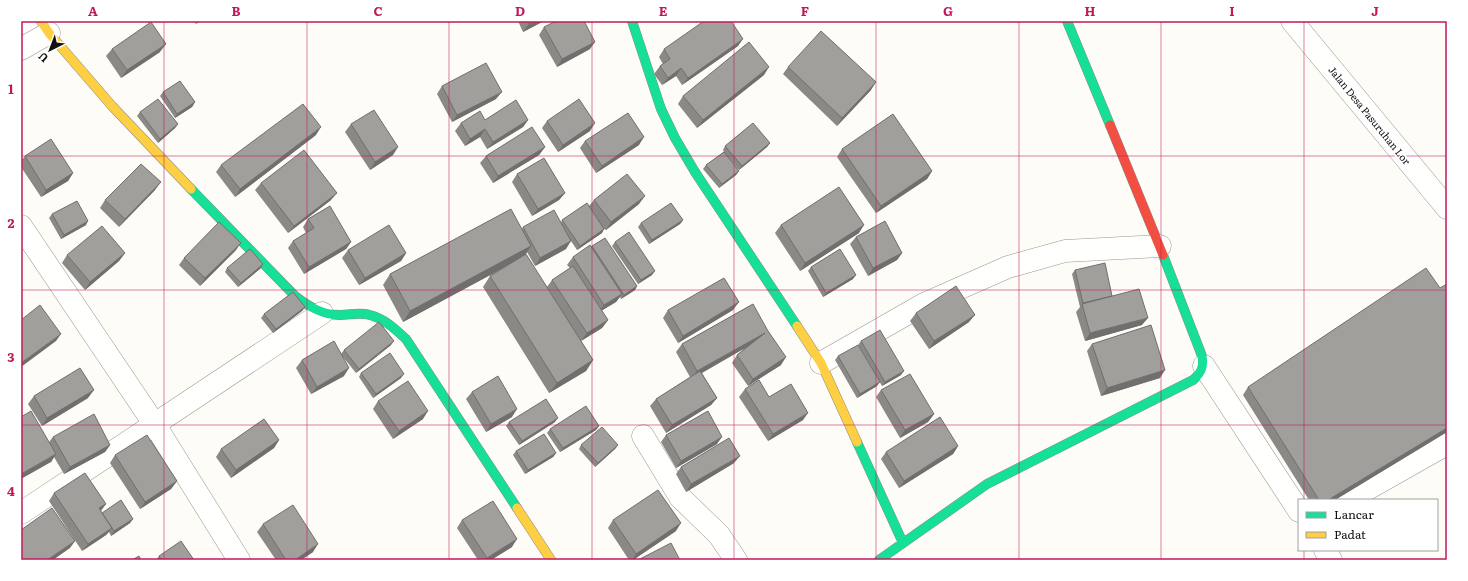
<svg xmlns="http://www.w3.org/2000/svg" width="1468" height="581" viewBox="0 0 1468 581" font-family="Literata,serif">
	<rect width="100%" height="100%" fill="#fdfcf7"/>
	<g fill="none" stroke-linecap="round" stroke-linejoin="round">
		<defs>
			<path id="street" d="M1292 21 1447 208
				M21 49 49 33
				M21 226 155 425 239 560
				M821 363 924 304 1008 267 1065 251 1160 246
				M1204 366 1299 511
				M643 436 680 497 719 535 736 560
				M1348 500 1447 444
				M21 513 322 313
				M1325 550 1331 560"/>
			<path id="fast" d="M632 21 661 109 675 138 695 172 797 326
				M1067 21 1110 125
				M191 189 295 296C308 306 322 315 340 315 350 315 360 312 370 315 385 319 395 329 406 339L517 508
				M857 442 903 543
				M879 560 987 484 1193 380C1201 373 1204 367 1202 356L1163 255"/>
			<path id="slow" d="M41 21 49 33 112 106 191 189
				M797 326 821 363 857 442
				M517 508 551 560"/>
			<path id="jam" d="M1110 125 1163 255"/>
		</defs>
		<use href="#street" stroke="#979795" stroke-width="23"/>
		<use href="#fast" stroke="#8e8d8b" stroke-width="10"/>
		<use href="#slow" stroke="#8e8d8b" stroke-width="10"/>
		<use href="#jam" stroke="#8e8d8b" stroke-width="10"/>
		<use href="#street" stroke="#fffffe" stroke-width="22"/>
		<use href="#fast" stroke="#16e098" stroke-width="9"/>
		<use href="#slow" stroke="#ffcf43" stroke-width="9"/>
		<use href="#jam" stroke="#f24e42" stroke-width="9"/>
	</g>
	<path fill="#8a8986" d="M194 21H201L196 24Z
		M518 21H544L523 32Z
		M544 27 590 49 557 67 539 35Z
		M738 46 682 85 676 76 662 85 654 74 660 66 663 64 659 57 664 49Z
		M112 49 160 52 121 78 106 56Z
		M788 67 871 90 837 126 783 74Z
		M764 75 697 128 678 104 683 96Z
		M442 86 496 99 452 122 437 94Z
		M163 92 195 102 192 107 175 118 160 96Z
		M140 112 178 124 175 128 158 143 137 116Z
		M485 120H528L523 127 487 149 480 137 465 146 455 131 461 123Z
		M547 121 590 131 558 152 542 128Z
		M351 124 393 155 370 170 345 132Z
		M316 135 235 197 216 172 221 165Z
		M585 141 639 145 596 173 580 148Z
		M770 143 767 147 739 170 725 153 739 171 736 175 719 188 703 169 706 165 724 152 723 150 725 146Z
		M545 147 539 155 493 183 480 163 486 156Z
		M842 149 932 171 927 179 876 213 837 157Z
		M25 156 73 173 68 181 41 197 21 167V161Z
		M517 174 565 193 559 200 532 216 512 182Z
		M261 183 331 200 288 233 255 190Z
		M155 190 119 227 100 208 105 200Z
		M594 200 639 204 606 230 604 229 602 233 577 250 569 238 566 249 535 266 527 252 525 255 547 287 552 280 570 268 567 265 573 257 591 247 592 246 637 286 635 290 621 299 620 297 616 302 601 311 608 320 602 328 581 341 593 360 586 371 549 393 483 287 490 276 510 264 403 322 383 285 390 274 522 229 523 227 561 223 562 220 589 206Z
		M52 214 86 225 61 239 49 218Z
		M308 219 351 242 346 249 304 274 288 248 293 241 306 233 303 227Z
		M683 220 680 224 649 244 638 227 641 223Z
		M781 225 859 233 800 271 775 233Z
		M856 237 902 253 897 260 868 276 850 244Z
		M615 242 652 275 638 284 612 246Z
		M236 250 200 286 179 265 184 258Z
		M348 250 406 253 401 261 359 285 342 258Z
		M125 253 119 261 85 290 62 263 67 255Z
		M811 267 853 279 823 297 808 271Z
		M227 268H261L238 287 225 272Z
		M1075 270 1112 296 1142 325 1085 341 1076 312 1080 307 1072 274Z
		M753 304 781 365 748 386 732 363 737 355 745 348 702 373 717 398 711 405 666 433 650 406 656 399 690 377 676 352 682 344Z
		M305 307 302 311 273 333 261 318 264 314Z
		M668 310H733L678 343 663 318Z
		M916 313 969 322 929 349 910 321Z
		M861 341 901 375 882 386 858 345Z
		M1092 344 1160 378 1101 396 1087 351Z
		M391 345 356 373 343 357 344 376 311 394 296 368 302 360 341 354 344 350Z
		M838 356 877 386 857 398 835 360Z
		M361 373 401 378 373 398 359 377Z
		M1248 387 1447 432 1335 500H1309L1243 395Z
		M745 389 769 397 803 420 768 441 739 397Z
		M881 390 934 414 928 422 900 438 876 397Z
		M472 392 512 417 486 432 466 399Z
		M34 396 88 398 42 426 28 404Z
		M378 401 423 419 393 439 373 409Z
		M509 422H555L519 445 506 426Z
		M599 426 596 430 560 452 547 433 550 429Z
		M666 435 717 444 676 468 661 442Z
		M53 437 110 445 105 452 64 474 54 457 51 462 49 442Z
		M279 440 274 448 231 478 216 457 221 449Z
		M581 445H618L615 449 595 467 579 449Z
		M958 446 953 454 899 488 881 459 886 452Z
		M516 451 556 453 553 457 525 474 513 455Z
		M115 455 177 481 171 489 140 509 110 463Z
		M734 463 686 492 676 474 681 467Z
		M54 493 106 504 101 511 102 513 133 519 130 523 111 536 109 532 106 535 82 551 49 501Z
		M462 520 512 547 491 560H478L457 528Z
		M613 520 676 531 633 560H629L608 528Z
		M263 524 313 552 301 560H276L257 532Z
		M159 556 194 560H156Z"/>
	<path fill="#716f6d" d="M535 21H544L523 32 529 24Z
		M743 39 738 46 682 85 688 78Z
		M595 42 590 49 557 67 562 59Z
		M166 44 160 52 121 78 127 70Z
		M769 67 764 75 697 128 703 120Z
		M681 68 676 76 662 85 668 78Z
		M876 82 871 90 837 126 842 118Z
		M502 92 496 99 452 122 457 115Z
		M195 102 192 107 175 118 177 114Z
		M528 120 523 127 487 149 493 142Z
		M595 123 590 131 558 152 563 145Z
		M178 124 175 128 158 143 160 139Z
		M321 127 316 135 235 197 240 189Z
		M485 129 480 137 465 146 470 139Z
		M644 137 639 145 596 173 602 166Z
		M770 143 767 147 739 170 742 166Z
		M398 147 393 155 370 170 375 162Z
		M545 147 539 155 493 183 498 176Z
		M739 171 736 175 719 188 722 184Z
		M932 171 927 179 876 213 881 206Z
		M73 173 68 181 41 197 46 190Z
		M161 182 155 190 119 227 125 219Z
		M337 193 331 200 288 233 294 226Z
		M565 193 559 200 532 216 538 209Z
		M645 196 639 204 606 230 611 222Z
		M683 220 680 224 649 244 652 240Z
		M88 221 86 225 61 239 64 235Z
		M864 225 859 233 800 271 805 263Z
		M604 229 602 233 577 250 580 246Z
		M571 241 566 249 535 266 540 258Z
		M351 242 346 249 304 274 309 267Z
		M241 243 236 250 200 286 205 278Z
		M531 246 524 257 403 322 410 311Z
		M125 253 119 261 85 290 90 282Z
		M406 253 401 261 359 285 365 278Z
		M902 253 897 260 868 276 873 268Z
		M263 264 261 268 238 287 241 283Z
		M655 271 652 275 638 284 641 280Z
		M856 275 853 279 823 297 826 293Z
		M637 286 635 290 621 299 624 295Z
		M622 294 616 302 599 312 604 305Z
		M1112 296 1082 304 1080 307 1083 303Z
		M739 302 733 310 678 343 683 336Z
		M305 307 302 311 273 333 276 329Z
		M975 315 969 322 929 349 934 341Z
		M1148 318 1142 325 1085 341 1090 333Z
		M608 320 602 328 581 341 587 333Z
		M765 333 759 340 691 379 697 371Z
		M61 334 56 341 21 367V363Z
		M394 341 391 345 356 373 359 369Z
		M786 357 781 365 748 386 753 379Z
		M593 360 586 371 549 393 557 383Z
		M349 368 344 376 311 394 317 387Z
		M1165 370 1160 378 1101 396 1107 388Z
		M904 371 901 375 882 386 885 382Z
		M404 374 401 378 373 398 376 394Z
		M880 382 877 386 857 398 860 394Z
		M94 390 88 398 42 426 47 418Z
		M717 398 711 405 666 433 672 425Z
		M517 409 512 417 486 432 491 424Z
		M428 411 423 419 393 439 399 431Z
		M808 413 803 420 768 441 773 434Z
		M934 414 928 422 900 438 905 430Z
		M558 418 555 422 519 445 522 441Z
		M599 426 596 430 560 452 563 448Z
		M1447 428V432L1335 500H1328Z
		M722 437 717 444 676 468 681 461Z
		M279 440 274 448 231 478 236 470Z
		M110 445 105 452 64 474 70 467Z
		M618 445 615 449 595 467 598 463Z
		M958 446 953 454 899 488 904 481Z
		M556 453 553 457 525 474 528 470Z
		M56 454 51 462 21 479V474Z
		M740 456 734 463 686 492 691 484Z
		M177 481 171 489 140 509 145 502Z
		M106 504 100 511 99 508Z
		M133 519 130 523 111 536 114 531Z
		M681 523 676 531 633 560H632L636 554Z
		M112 528 106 535 82 551 88 544Z
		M517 539 512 547 491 560H486L487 558Z
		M75 541 70 548 53 560H47Z
		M318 544 313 552 301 560H295Z"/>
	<path fill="#a19f9c" stroke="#716f6d" d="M527 21H535L529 24Z
		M556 21H584L595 42 562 59 544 27Z
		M704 21H731L743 39 688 78 681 68 668 78 660 66 670 59 664 49Z
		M151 22 166 44 127 70 112 49Z
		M821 31 876 82 842 118 788 67Z
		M749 42 769 67 703 120 683 96Z
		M486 63 502 92 457 115 442 86Z
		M180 81 195 102 177 114 163 92Z
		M158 99 178 124 160 139 140 112Z
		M579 99 595 123 563 145 547 121Z
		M516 100 528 120 493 142 485 129 470 139 461 123 480 111 485 120Z
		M303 104 321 127 240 189 221 165Z
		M374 110 398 147 375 162 351 124Z
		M628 113 644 137 602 166 585 141Z
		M893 114 932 171 881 206 842 149Z
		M753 123 770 143 742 166 725 146Z
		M532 127 545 147 498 176 486 156Z
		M51 139 73 173 46 190 25 156Z
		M304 150 337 193 294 226 261 183Z
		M724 152 739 171 722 184 706 165Z
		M544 158 565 193 538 209 517 174Z
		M141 164 161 182 125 219 105 200Z
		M627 174 645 196 611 222 594 200Z
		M839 187 864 225 805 263 781 225Z
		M77 201 88 221 64 235 52 214Z
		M587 203 604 229 580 246 562 220Z
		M671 203 683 220 652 240 641 223Z
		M330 206 351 242 309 267 293 241 314 228 308 219Z
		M511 209 531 246 410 311 390 274Z
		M554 210 571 241 540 258 523 227Z
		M885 221 902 253 873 268 856 237Z
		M219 222 241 243 205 278 184 258Z
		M389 225 406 253 365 278 348 250Z
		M102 226 125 253 90 282 67 255Z
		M629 232 655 271 641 280 615 242Z
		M605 238 637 286 624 295 592 246Z
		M590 245 622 294 604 305 573 257Z
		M250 249 263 264 241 283 227 268Z
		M840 249 856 275 826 293 811 267Z
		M526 254 593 360 557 383 490 276Z
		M1105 263 1112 296 1083 303 1075 270Z
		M573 266 608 320 587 333 552 280Z
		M1426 268 1440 288 1447 284V428L1328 500H1319L1248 387Z
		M724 278 739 302 683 336 668 310Z
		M956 286 975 315 934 341 916 313Z
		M1139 289 1148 318 1090 333 1082 304Z
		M293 292 305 307 276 329 264 314Z
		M753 304 768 331 786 357 753 379 737 355 765 333 697 371 682 344Z
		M40 305 61 334 21 363V320Z
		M379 322 394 341 359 369 344 350Z
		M1151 325 1165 370 1107 388 1092 344Z
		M880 330 904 371 885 382 861 341Z
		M334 341 349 368 317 387 302 360Z
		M858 345 880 382 860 394 838 356Z
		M390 353 404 374 376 394 361 373Z
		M80 368 94 390 47 418 34 396Z
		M700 371 717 398 672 425 656 399Z
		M910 374 934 414 905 430 881 390Z
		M498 376 517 409 491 424 472 392Z
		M759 380 769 397 791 384 808 413 773 434 745 389Z
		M408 381 428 411 399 431 378 401Z
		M546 399 558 418 522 441 509 422Z
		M586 406 599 426 563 448 550 429Z
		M31 411 56 454 21 474V417Z
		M708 411 722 437 681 461 666 435Z
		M94 414 110 445 70 467 53 437Z
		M940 417 958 446 904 481 886 452Z
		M264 419 279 440 236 470 221 449Z
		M602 427 618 445 598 463 581 445Z
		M544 434 556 453 528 470 516 451Z
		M147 435 177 481 145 502 115 455Z
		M729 438 740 456 691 484 681 467Z
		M85 473 106 504 99 508 112 528 88 544 54 493Z
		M658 490 681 523 636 554 613 520Z
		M121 500 133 519 114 531 102 513Z
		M493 501 517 539 487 558 462 520Z
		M293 505 318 544 295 560H286L263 524Z
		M52 508 75 541 47 560H23L21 557V530Z
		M181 541 194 560H162L159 556Z
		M671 543 680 560H638Z
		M139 556 141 560H132Z"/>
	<path fill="none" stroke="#c2185b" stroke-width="1" stroke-opacity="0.55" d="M164 21V560M307 21V560M449 21V560M592 21V560M734 21V560M876 21V560M1019 21V560M1161 21V560M1304 21V500M21 156H1447M21 290H1447M21 425H1447M1304 550V560"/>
	<g text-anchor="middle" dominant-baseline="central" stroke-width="4" stroke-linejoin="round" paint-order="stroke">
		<g font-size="10" fill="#111" stroke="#fff">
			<text transform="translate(1370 115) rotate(51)">Jalan Desa Pasuruhan Lor</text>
		</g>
	</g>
	<rect width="1468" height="581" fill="none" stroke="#ffffff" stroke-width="44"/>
	<rect x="1298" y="499" width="140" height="52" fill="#ffffff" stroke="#a0a0a0"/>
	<rect x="1306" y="512" width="20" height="6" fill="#16e098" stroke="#a0a0a0"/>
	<text x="1334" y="519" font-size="12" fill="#111111">Lancar</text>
	<rect x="1306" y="532" width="20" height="6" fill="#ffcf43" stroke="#a0a0a0"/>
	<text x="1334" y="539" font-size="12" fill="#111111">Padat</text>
	<g transform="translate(50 50) rotate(222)" stroke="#ffffff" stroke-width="3" paint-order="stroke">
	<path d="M0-3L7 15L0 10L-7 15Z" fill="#111111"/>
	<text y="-6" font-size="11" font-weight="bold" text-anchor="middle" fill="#111111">U</text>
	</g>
	<rect x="22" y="22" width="1424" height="537" fill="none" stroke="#c2185b" stroke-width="1.5"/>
	<g font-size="13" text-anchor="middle" font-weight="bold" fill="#c2185b">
		<text x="93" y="16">A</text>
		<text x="236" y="16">B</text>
		<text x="378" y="16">C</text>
		<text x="520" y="16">D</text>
		<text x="663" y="16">E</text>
		<text x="805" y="16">F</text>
		<text x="948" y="16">G</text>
		<text x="1090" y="16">H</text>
		<text x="1232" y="16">I</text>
		<text x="1375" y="16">J</text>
		<text x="11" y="94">1</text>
		<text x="11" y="228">2</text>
		<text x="11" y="362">3</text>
		<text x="11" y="496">4</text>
	</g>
</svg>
